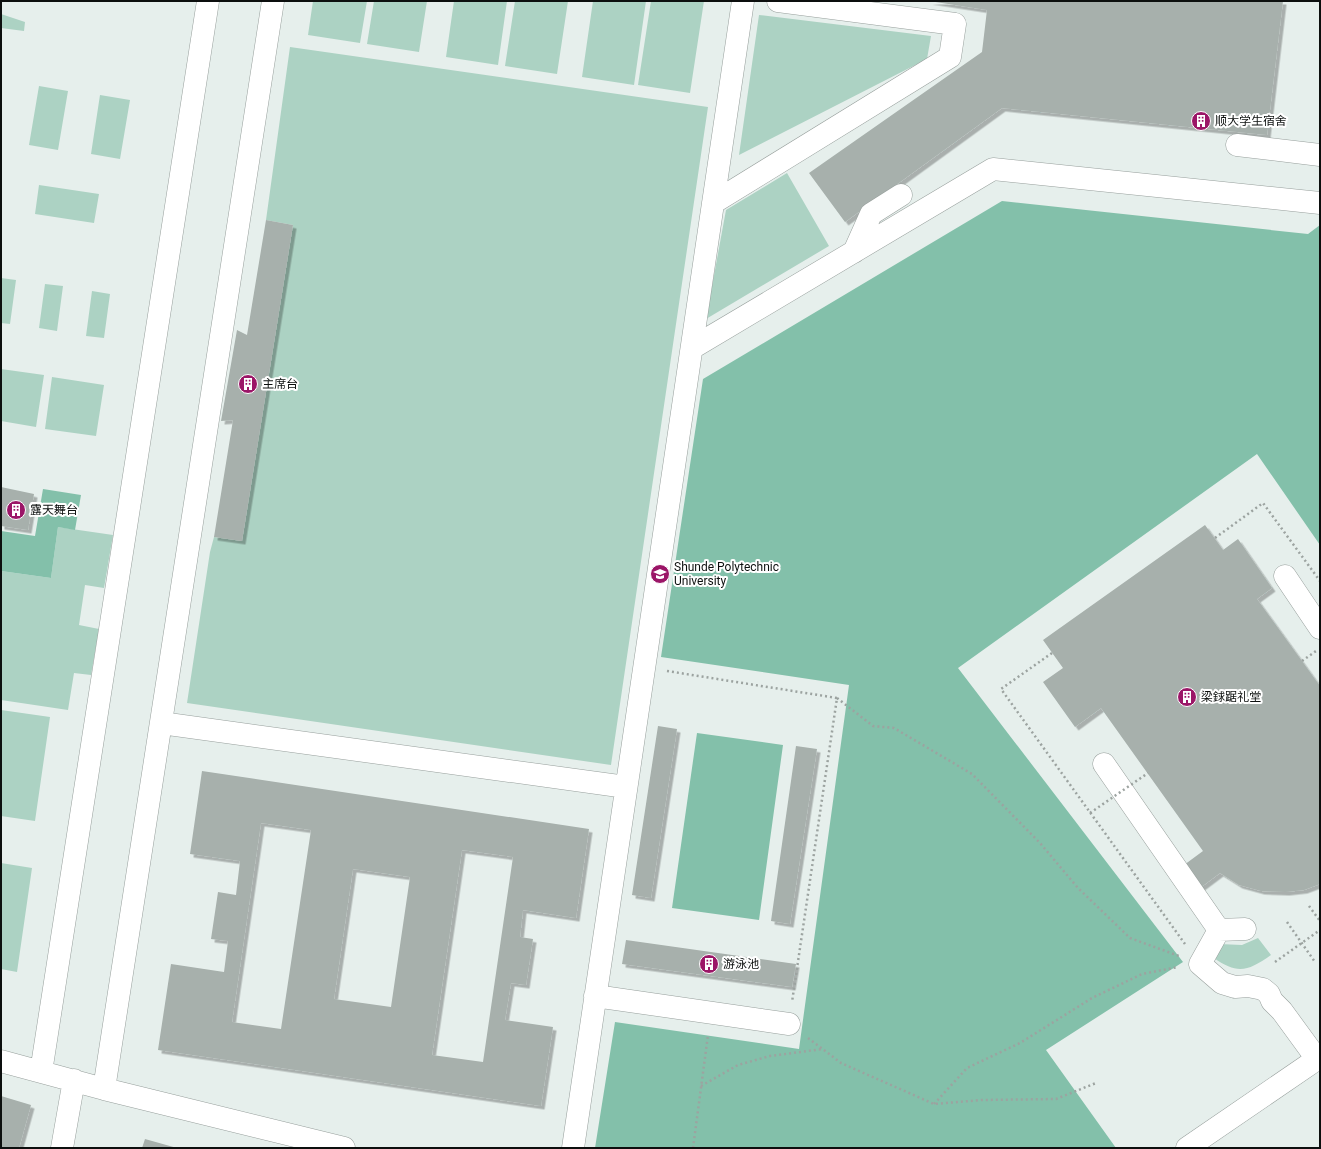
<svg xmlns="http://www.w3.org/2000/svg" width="1321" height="1149" viewBox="0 0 1321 1149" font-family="Roboto,'Noto Sans SC',sans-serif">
	<defs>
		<filter id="shadow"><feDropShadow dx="3.5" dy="3.5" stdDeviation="0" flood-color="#0004"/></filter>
	</defs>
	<rect width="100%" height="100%" fill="#e6efec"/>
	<path fill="#acd2c3" d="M313 1H367L360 43 308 35Z
		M374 1H427L419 52 367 44Z
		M454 1H507L498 65 446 57Z
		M515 1H568L557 74 505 66Z
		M593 1H646L634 85 582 77Z
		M651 1H704L690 93 638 85Z
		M1 14 25 22 24 31 1 28Z
		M759 15 931 36 927 59 739 155Z
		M290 47 708 107 611 765 187 703 210 552 214 537 242 541 293 225 266 220Z
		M39 86 68 91 58 150 29 145Z
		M100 95 130 100 120 159 91 154Z
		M787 173 829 246 706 319 726 210Z
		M39 185 99 194 94 223 35 214Z
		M1 278 16 280 10 324 1 323Z
		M45 284 63 286 57 331 39 328Z
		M92 291 110 294 104 338 86 336Z
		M1 369 44 375 36 427 1 421Z
		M52 377 104 385 96 436 45 429Z
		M58 527 113 535 104 588 85 585 79 625 99 629 91 675 74 673 68 710 1 700V571L51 578Z
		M1 710 50 717 35 821 1 816Z
		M1 863 32 868 17 972 1 969Z
		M1258 938 1271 955C1248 971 1238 975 1214 958L1219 944 1242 945Z"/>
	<path fill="#83c0aa" d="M1002 201 1308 234 1320 225V545L1257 454 958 668 1183 962 1046 1050 1116 1148H595L615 1022 799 1049 849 685 661 657 703 379Z
		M43 489 81 495 75 530 58 527 51 578 1 571V531L35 536Z
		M697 733 783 745 759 920 672 908Z"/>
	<path fill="#a7b0ac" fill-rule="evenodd" filter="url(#shadow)" d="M929 1H1283L1267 135 1002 108 845 222 809 173 982 52 987 10Z
		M266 220 293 225 242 541 214 537 233 420 221 421 237 330 247 335Z
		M1 487 34 494 28 530 1 526Z
		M1205 525 1223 550 1238 539 1272 588 1257 599 1320 686V884L1304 890 1286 892 1261 891 1239 885 1220 873 1200 888 1184 865 1203 851 1101 708 1075 727 1043 682 1063 668 1043 640Z
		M658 726 677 729 651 898 632 895Z
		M796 746 817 749 790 924 771 921Z
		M202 771 589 829 576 918 523 910 520 937 533 939 526 985 511 983 505 1020 553 1027 541 1106 158 1050 171 964 224 972 228 941 211 939 218 892 236 895 240 861 190 854ZM261 823 311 830 281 1029 232 1022ZM462 850 513 857 483 1062 432 1055ZM353 869 410 877 391 1007 334 999Z
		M626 940 796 964 792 987 622 964Z
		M1 1096 31 1105 19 1148 1 1147Z
		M145 1139 177 1148H142Z"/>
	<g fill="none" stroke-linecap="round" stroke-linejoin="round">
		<defs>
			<path id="minor" d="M1237 145 1320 155
				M713 203 950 57 955 24 778 1
				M854 252 871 214 901 195
				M692 348 993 169 1320 203
				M1285 576 1320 628
				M161 723 626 787
				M1104 764 1219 930
				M1245 929 1219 930 1200 964 1222 983 1235 987 1248 986 1263 989 1269 994 1272 1001 1282 1011 1317 1059
				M595 996 789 1024
				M1 1061 104 1089 344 1148
				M41 1072 208 1
				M104 1089 273 1
				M62 1148 74 1080
				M573 1148 743 1
				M1187 1148 1320 1057"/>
		</defs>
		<use href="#minor" stroke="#979f9c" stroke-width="23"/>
		<path stroke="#9ca3a0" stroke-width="2.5" stroke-dasharray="2 3" stroke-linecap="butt" d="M1215 538 1263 503 1320 581
			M1052 653 1001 689 1185 944
			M1302 661 1316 651
			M667 671 837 698 792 1002
			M837 698 873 726 894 728 972 774 1040 843 1078 888 1130 938 1179 956
			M1309 906 1320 921
			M1287 922 1315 962
			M1275 962 1320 930
			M808 1038 841 1063 934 1104 982 1100 1056 1099 1096 1083
			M701 1086 738 1065 770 1056 823 1049
			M934 1104 967 1068 1020 1043 1092 998 1142 974 1178 967
			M693 1148 708 1035"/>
		<use href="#minor" stroke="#fff" stroke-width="22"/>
		<path stroke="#9ca3a0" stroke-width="2.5" stroke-dasharray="2 3" stroke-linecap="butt" d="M1090 813 1148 773"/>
	</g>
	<defs>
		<symbol id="building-disc" viewBox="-11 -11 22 22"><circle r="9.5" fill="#9b1567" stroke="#fff"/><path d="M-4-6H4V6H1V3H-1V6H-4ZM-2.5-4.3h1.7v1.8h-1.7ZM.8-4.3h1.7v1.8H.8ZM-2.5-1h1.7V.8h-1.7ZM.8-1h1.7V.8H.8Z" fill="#fff"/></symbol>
		<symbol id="university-disc" viewBox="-11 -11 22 22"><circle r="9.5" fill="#9b1567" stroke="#fff"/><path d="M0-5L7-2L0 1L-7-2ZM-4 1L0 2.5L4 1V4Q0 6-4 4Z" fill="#fff"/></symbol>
	</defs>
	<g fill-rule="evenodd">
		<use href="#building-disc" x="1190" y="110" width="22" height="22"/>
		<use href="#building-disc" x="237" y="373" width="22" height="22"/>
		<use href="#building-disc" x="5" y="499" width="22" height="22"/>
		<use href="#university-disc" x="649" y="563" width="22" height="22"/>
		<use href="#building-disc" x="1176" y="686" width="22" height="22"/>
		<use href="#building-disc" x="698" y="953" width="22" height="22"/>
	</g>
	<g text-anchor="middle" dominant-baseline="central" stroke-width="4" stroke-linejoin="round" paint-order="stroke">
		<g font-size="12" fill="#0c0f0e" stroke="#fff" text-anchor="start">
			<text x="1215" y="121">顺大学生宿舍</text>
			<text x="262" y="384">主席台</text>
			<text x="30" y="510">露天舞台</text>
			<text x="674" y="567">Shunde Polytechnic<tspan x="674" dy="14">University</tspan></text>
			<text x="1201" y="697">梁銶踞礼堂</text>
			<text x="723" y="964">游泳池</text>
		</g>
	</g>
	<rect width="1321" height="1149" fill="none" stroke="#0c0f0e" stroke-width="4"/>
</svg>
